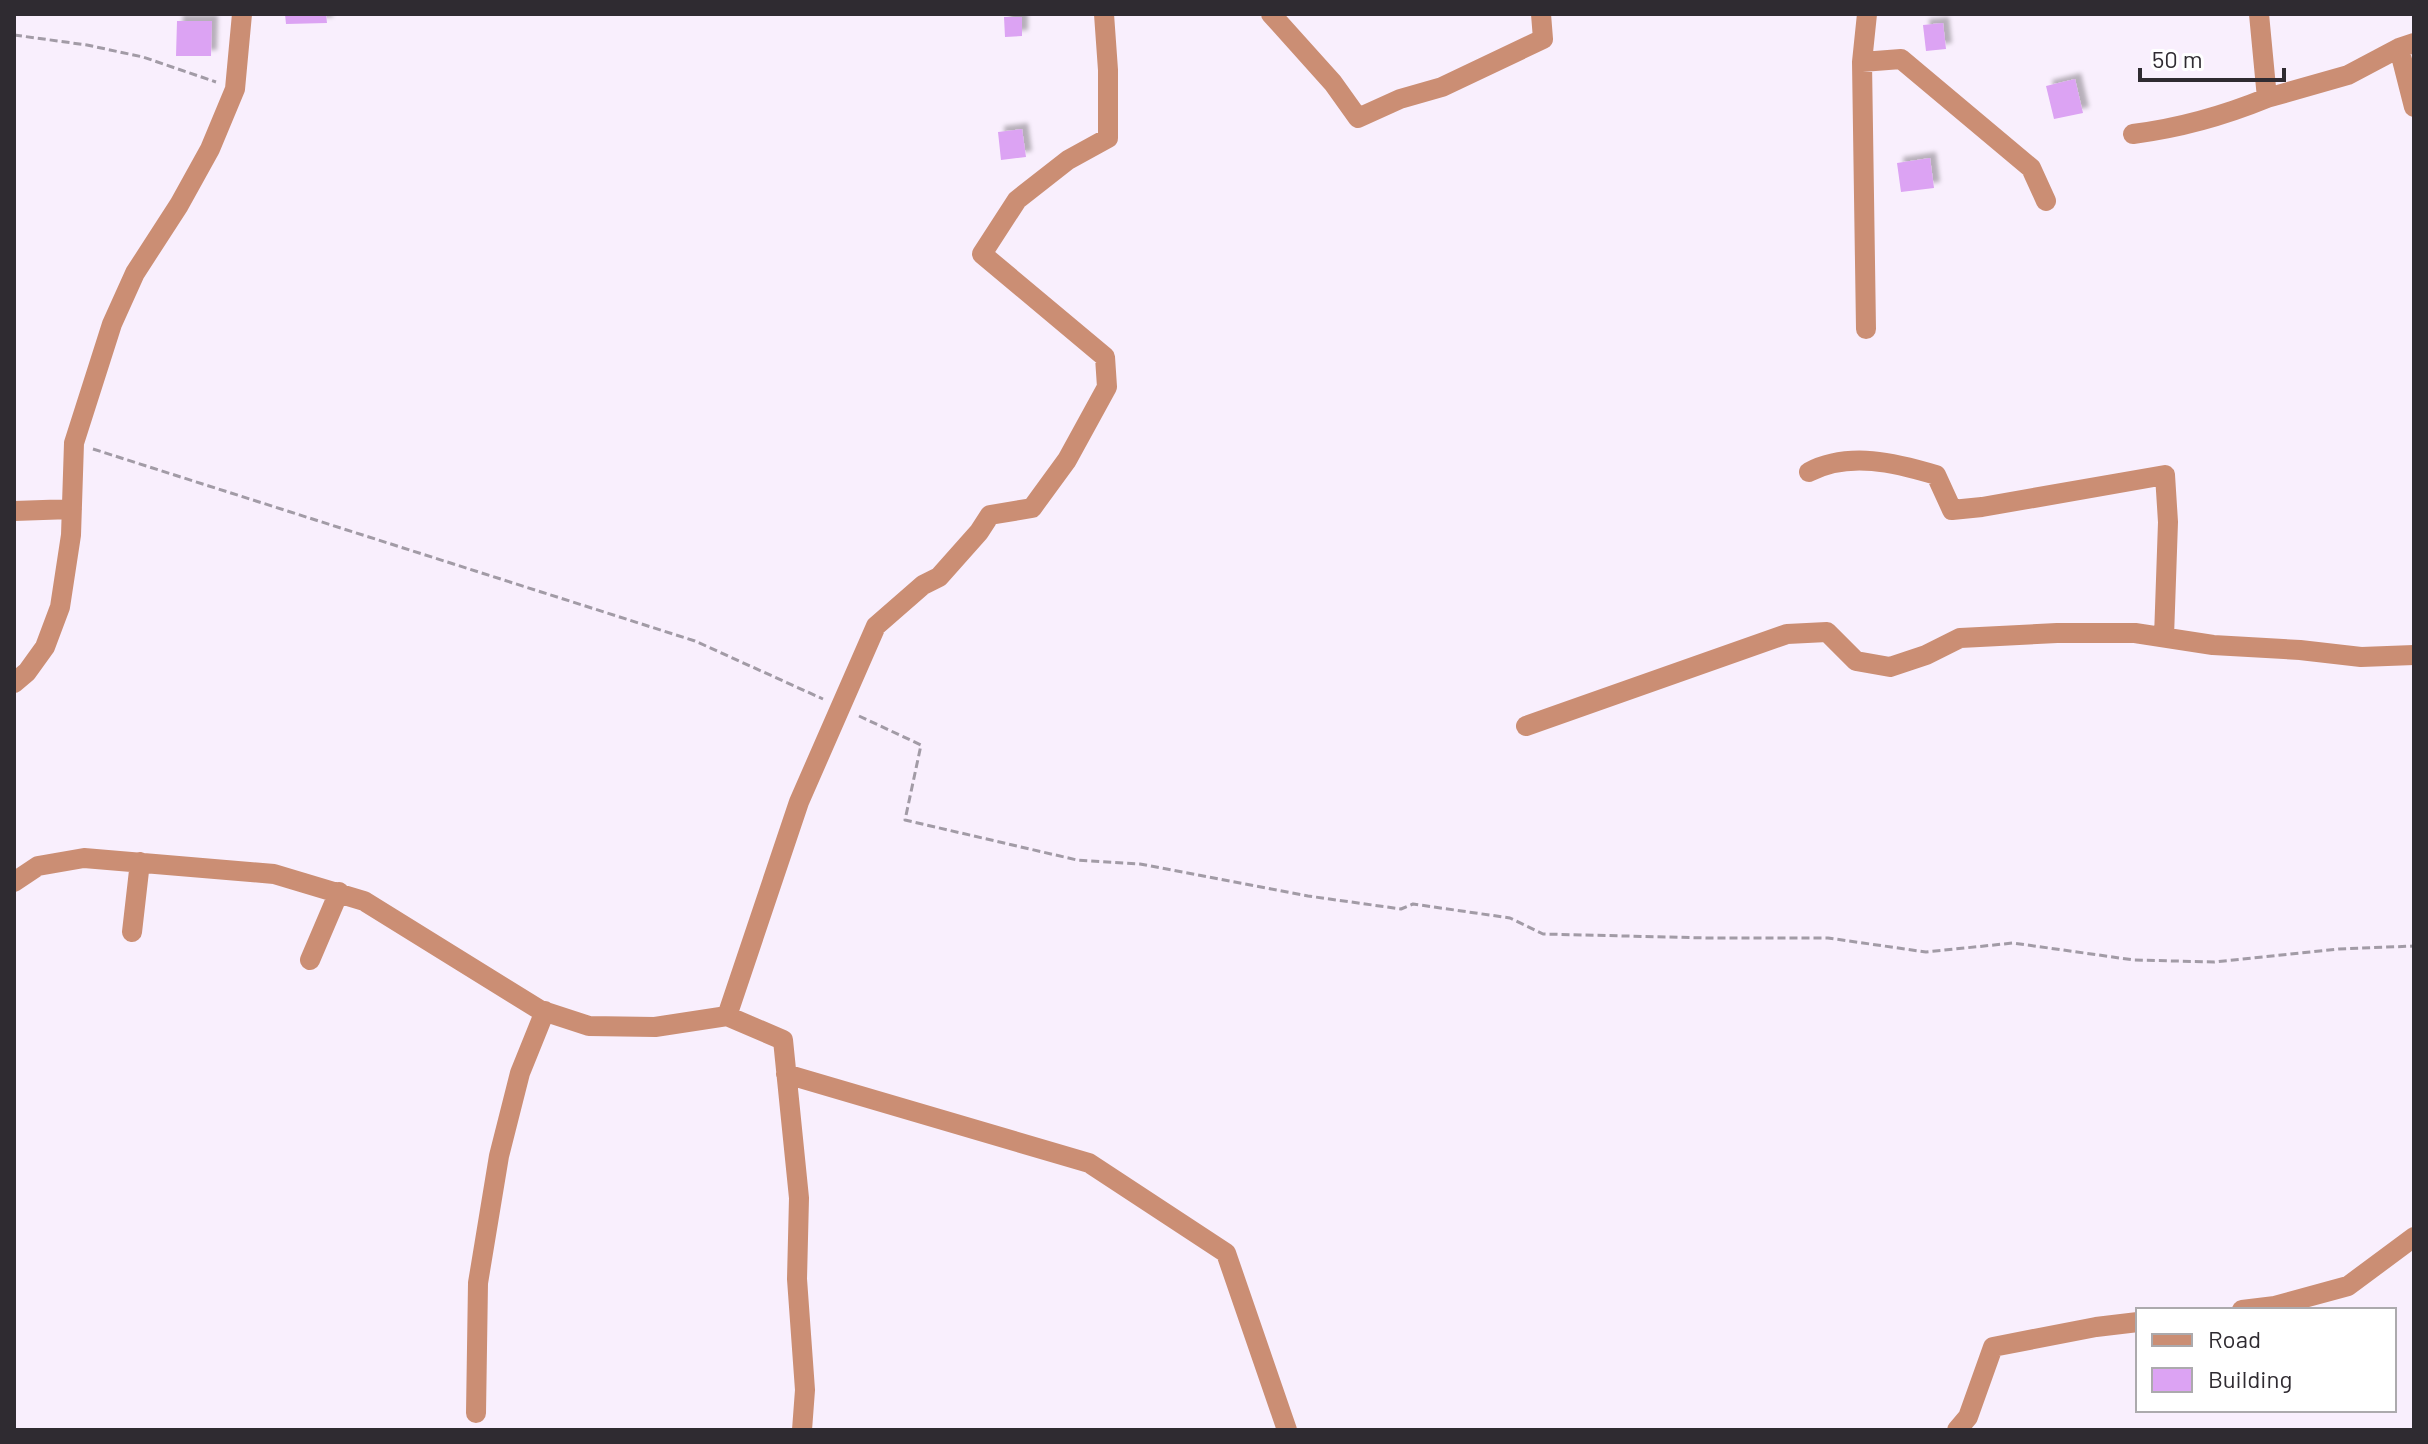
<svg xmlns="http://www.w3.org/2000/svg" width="2428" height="1444" viewBox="0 0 2428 1444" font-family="Barlow,sans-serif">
	<defs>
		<filter id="shadow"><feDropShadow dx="6" dy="-6" stdDeviation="2" flood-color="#0004"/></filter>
	</defs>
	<rect width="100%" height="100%" fill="#f9effd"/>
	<path fill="#dca3f3" filter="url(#shadow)" d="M285 14H326L327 23 286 24Z
		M1004 17H1022V36L1005 37Z
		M177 21H212L211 56H176Z
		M1943 23 1946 49 1926 51 1923 25Z
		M2075 79 2083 113 2054 119 2046 86Z
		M1022 129 1026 157 1001 160 998 132Z
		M1930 158 1934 188 1901 192 1897 163Z"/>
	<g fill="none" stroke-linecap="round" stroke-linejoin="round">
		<path stroke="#a29ba6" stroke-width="3" stroke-dasharray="8 4" stroke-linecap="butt" d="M14 35 87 45 143 57 216 82
			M93 449 695 641 823 699
			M859 716 921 745 905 820 1077 860 1140 864 1308 896 1401 909 1413 904 1510 918 1543 934 1708 938H1828L1926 952 2013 943 2134 960 2214 962 2339 949 2414 946"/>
		<path stroke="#cb8e74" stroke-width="20" d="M1271 14 1333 83 1358 118 1400 99 1442 87 1543 39 1541 14
			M1867 14 1862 62 1901 59 2031 168 2046 201
			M2259 14 2267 98 2348 75 2399 48 2414 43
			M2399 48 2414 107
			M1862 62 1866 329
			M2133 134C2180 128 2223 116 2267 98
			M1809 472C1849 451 1896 463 1936 475L1952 510 1982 507 2165 475 2168 522 2164 637
			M14 511 72 509
			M14 683 27 672 45 647 60 607 71 535 74 443 112 324 135 273 179 205 210 149 235 89 242 14
			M1526 726 1787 634 1827 632 1856 661 1890 667 1926 655 1960 638 2057 633H2135L2213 645 2300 650 2361 657 2414 655
			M14 882 38 866 84 858 274 874 364 901 540 1010 589 1026 655 1027 727 1016
			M132 932 140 862
			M310 960 339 892
			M786 1074 1089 1163 1226 1253 1287 1430
			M2242 1310 2275 1306 2348 1286 2414 1237
			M476 1413 478 1283 499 1156 520 1073 545 1011
			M802 1430 805 1390 797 1279 799 1198 783 1040 727 1016 799 802 876 626 923 585 939 577 979 532 990 515 1032 508 1067 460 1107 387 1105 357 982 254 1017 200 1068 160 1108 138V70L1104 14
			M1957 1430 1968 1417 1993 1347 2096 1327 2138 1322"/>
	</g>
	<rect width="2428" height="1444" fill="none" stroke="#2f2b31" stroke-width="32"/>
	<rect x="2136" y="1308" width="260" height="104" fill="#ffffff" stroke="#acaaad" stroke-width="2"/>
	<rect x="2152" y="1334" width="40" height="12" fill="#cb8e74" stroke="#acaaad" stroke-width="2"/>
	<text x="2208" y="1348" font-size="24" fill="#2f2b31">Road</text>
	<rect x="2152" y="1368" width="40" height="24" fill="#dca3f3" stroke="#acaaad" stroke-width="2"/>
	<text x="2208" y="1388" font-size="24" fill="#2f2b31">Building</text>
	<path d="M2140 68v12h144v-12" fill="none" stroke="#2f2b31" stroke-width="4"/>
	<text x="2152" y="68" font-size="24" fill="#2f2b31" stroke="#ffffff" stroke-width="6" paint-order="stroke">50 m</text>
</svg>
